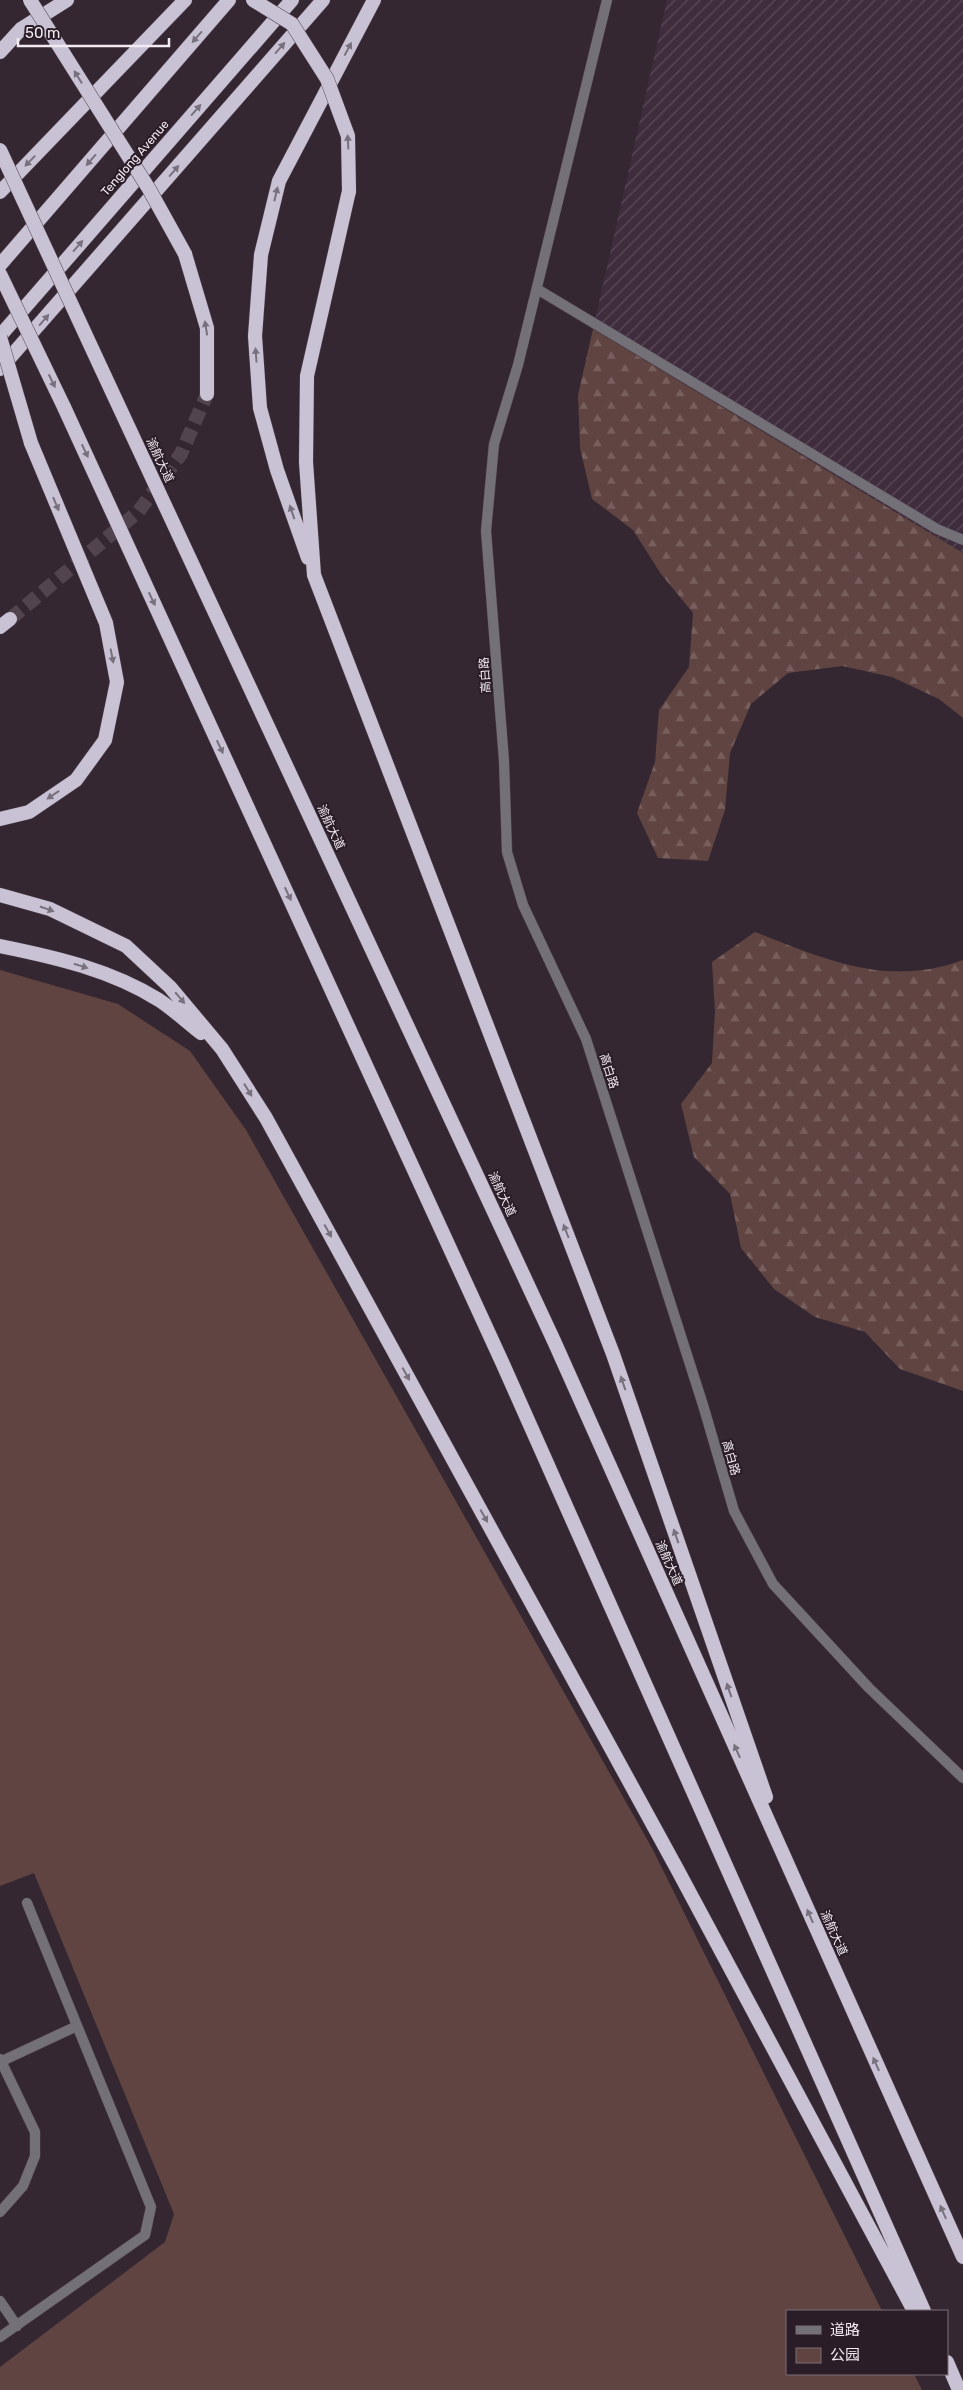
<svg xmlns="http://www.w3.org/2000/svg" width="963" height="2390" viewBox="0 0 963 2390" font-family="Rubik,'Noto Sans SC',sans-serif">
	<defs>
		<pattern id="industrial-furrows" width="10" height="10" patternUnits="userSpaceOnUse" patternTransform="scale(1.25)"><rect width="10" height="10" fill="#3f2c3c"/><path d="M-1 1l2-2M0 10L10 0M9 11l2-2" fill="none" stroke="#5b4b59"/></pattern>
		<pattern id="forest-firs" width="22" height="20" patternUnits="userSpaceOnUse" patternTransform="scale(1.25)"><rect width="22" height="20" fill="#604441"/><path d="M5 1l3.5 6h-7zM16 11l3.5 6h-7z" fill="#775f5d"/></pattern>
	</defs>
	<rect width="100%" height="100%" fill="#342732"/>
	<path fill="url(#industrial-furrows)" d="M667 0H963V553L593 329Z"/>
	<path fill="url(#forest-firs)" d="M593 329 963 553V718L939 699 892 677 842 666 788 673 751 704 730 753 725 810 708 861 658 858 637 813 655 762 659 710 689 667 693 613 661 574 633 530 592 499 580 448 578 395Z
		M755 932C825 959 887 988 963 960V1391L900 1369 865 1332 815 1317 774 1289 741 1248 730 1194 694 1157 681 1104 712 1063 715 1012 712 962Z"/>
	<path fill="#604441" d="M0 970 118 1004 190 1051 246 1130 652 1848 882 2311H787V2374H914L922 2390H0V2367L165 2242 174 2214 34 1873 0 1886Z"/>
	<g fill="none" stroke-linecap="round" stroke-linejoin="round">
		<path stroke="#51444f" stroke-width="14" stroke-dasharray="14 7" stroke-linecap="butt" d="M10 619 138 512 181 454 207 394"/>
		<defs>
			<path id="service" d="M0 2059 35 2132V2156L23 2186 0 2212
				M2 2061 77 2026
				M0 2301 17 2326
				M0 2337 145 2235 151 2207 27 1903"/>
			<path id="minor" d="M537 289 937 529 963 540"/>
			<path id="tertiary" d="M607 0 518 365 494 444 486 531 504 761 507 852 523 905 586 1039 703 1405 734 1511 773 1584 869 1688 963 1778"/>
			<path id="trunk" d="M0 52 21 29 67 0
				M349 191 307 376 306 462 314 575 613 1354 766 1797
				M0 192 185 0
				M185 254 207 328V394
				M0 265 229 0
				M0 336 292 0
				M101 368 554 1341 963 2257
				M0 369 323 0
				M64 407 502 1362 924 2311
				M308 558 277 470 260 408 255 336 261 255 279 181 374 0
				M0 627 10 619
				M0 819 29 812 76 780 105 740 117 682 106 623 31 443
				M0 895 50 909 126 946 170 987 222 1049 266 1118 676 1867 914 2311
				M0 946C55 957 111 970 159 1000 174 1010 187 1022 201 1033
				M947 2362 959 2390"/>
		</defs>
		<use href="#service" stroke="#4f424d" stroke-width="11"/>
		<use href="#minor" stroke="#4f424d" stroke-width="11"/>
		<use href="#tertiary" stroke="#4f424d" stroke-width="11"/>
		<use href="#trunk" stroke="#4f424d" stroke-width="15"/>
		<use href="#service" stroke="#737078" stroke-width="10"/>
		<use href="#minor" stroke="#737078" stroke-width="10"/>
		<use href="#tertiary" stroke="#737078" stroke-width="10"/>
		<use href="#trunk" stroke="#c8c2d4" stroke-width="14"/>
		<defs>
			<path id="trunk-bridge" d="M30 0 149 189 185 254
				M253 0 292 24 327 79 348 136 349 191
				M0 150 101 368
				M0 274 64 407
				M0 337 31 443"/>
		</defs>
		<use href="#trunk-bridge" stroke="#4f424d" stroke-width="15" stroke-linecap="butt"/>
		<use href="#trunk-bridge" stroke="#c8c2d4" stroke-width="14"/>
	</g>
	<defs><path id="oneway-solid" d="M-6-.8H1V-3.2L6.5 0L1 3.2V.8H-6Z" transform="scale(1.25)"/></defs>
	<g fill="#79707e">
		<use href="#oneway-solid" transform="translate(197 37) rotate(131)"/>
		<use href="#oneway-solid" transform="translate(280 48) rotate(-49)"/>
		<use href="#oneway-solid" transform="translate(348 49) rotate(-62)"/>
		<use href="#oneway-solid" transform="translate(78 77) rotate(-122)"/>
		<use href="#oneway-solid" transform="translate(196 110) rotate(-49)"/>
		<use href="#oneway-solid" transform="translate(348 142) rotate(-93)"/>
		<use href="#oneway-solid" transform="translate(91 160) rotate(131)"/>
		<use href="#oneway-solid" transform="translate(30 161) rotate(134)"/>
		<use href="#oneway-solid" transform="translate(174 171) rotate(-49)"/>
		<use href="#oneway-solid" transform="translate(276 194) rotate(-77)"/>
		<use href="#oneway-solid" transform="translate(78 246) rotate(-49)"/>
		<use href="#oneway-solid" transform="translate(44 320) rotate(-49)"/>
		<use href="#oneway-solid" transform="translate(206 328) rotate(-99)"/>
		<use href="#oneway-solid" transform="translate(256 355) rotate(-94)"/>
		<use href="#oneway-solid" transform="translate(52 381) rotate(64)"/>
		<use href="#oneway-solid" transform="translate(85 451) rotate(65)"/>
		<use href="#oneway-solid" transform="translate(56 504) rotate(67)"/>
		<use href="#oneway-solid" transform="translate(292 512) rotate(-109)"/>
		<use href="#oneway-solid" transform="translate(152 599) rotate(65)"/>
		<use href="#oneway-solid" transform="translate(112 656) rotate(79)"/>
		<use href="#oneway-solid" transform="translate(220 747) rotate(65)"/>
		<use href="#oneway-solid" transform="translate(53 795) rotate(146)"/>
		<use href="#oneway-solid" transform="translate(288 894) rotate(65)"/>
		<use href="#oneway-solid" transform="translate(47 909) rotate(19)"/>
		<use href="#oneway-solid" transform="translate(81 966) rotate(18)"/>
		<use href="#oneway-solid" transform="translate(180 998) rotate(50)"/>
		<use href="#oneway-solid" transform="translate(248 1090) rotate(58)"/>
		<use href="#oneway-solid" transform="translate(328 1231) rotate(61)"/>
		<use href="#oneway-solid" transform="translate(566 1231) rotate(-111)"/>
		<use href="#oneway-solid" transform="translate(406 1374) rotate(61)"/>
		<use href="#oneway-solid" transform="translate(623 1383) rotate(-109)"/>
		<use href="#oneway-solid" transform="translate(484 1516) rotate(61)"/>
		<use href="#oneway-solid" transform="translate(676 1536) rotate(-109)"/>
		<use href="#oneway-solid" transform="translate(729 1690) rotate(-109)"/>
		<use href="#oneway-solid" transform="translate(737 1751) rotate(-114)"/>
		<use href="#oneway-solid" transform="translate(810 1916) rotate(-114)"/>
		<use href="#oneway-solid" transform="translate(876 2064) rotate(-114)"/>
		<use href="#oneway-solid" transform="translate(943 2212) rotate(-114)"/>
	</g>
	<g text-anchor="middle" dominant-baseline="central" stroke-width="4" stroke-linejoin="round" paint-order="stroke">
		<g font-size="12" fill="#f3eaf2" stroke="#2a1d28">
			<text transform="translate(135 158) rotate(-49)">Tenglong Avenue</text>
			<text transform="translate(160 460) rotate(65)">渝航大道</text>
			<text transform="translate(485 675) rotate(-94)">高白路</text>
			<text transform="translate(331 827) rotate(65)">渝航大道</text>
			<text transform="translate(609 1071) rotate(72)">高白路</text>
			<text transform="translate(502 1194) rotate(65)">渝航大道</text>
			<text transform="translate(731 1458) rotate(74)">高白路</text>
			<text transform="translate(669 1563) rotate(66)">渝航大道</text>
			<text transform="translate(834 1933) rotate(66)">渝航大道</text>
		</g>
	</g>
	<rect x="786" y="2310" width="162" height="65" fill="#2a1d28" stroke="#7a6f79"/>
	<rect x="796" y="2326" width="25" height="8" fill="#737078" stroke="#7a6f79"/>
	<text x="830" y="2335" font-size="15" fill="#f3eaf2">道路</text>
	<rect x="796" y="2348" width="25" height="15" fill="#604441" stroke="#7a6f79"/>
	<text x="830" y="2360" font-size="15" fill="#f3eaf2">公园</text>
	<path d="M18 38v8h151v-8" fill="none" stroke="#f3eaf2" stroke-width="2.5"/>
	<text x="25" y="38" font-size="15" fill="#f3eaf2" stroke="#2a1d28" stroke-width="4" paint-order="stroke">50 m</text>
</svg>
